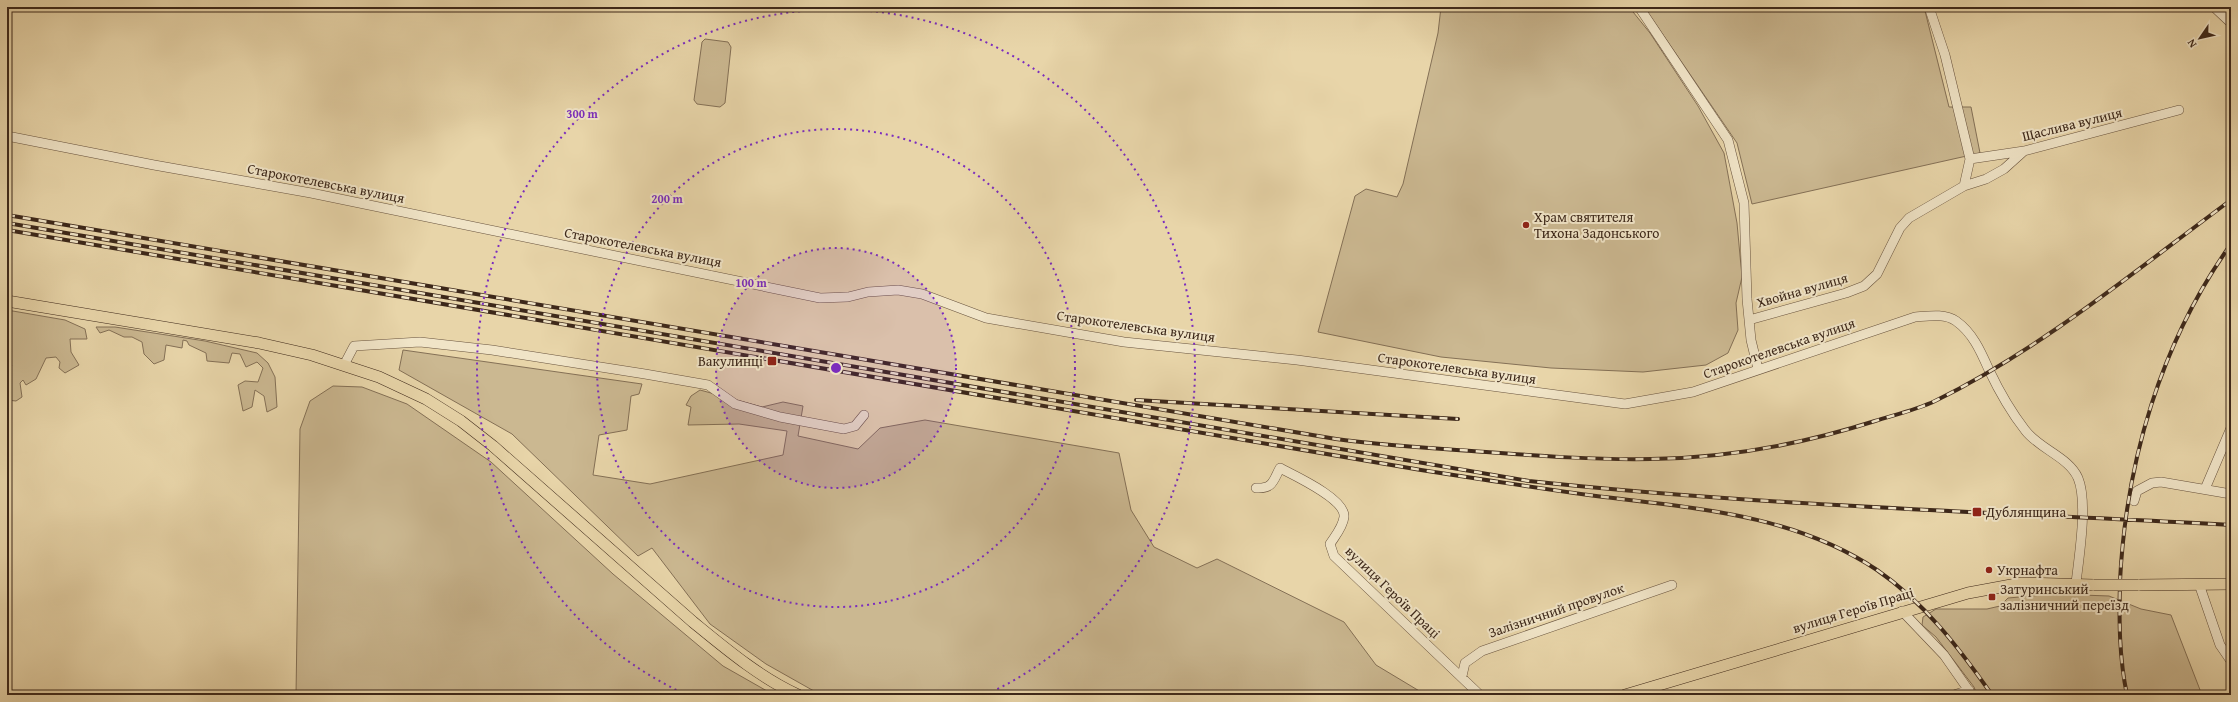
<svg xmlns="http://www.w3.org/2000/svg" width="2238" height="702" viewBox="0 0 2238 702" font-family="'Gentium Book Plus',serif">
	<rect width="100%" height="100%" fill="#e8d5a9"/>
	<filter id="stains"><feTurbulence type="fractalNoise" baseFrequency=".005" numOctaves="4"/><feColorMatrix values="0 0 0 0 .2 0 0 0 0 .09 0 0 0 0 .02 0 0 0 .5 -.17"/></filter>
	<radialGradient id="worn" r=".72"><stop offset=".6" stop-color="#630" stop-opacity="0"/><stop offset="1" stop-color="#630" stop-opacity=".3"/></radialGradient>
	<path fill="#cbb891" stroke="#847056" d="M1441 7H1629L1650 33 1698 106 1724 153 1737 223 1742 277 1736 303 1738 330 1728 353 1706 365 1643 372 1551 368 1441 357 1318 332 1355 196 1366 189 1397 197 1403 184 1438 33Z
		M1644 7H1924L1949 107H1971L1980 153 1752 204 1737 143Z
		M705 39 728 42 731 47 725 103 720 107 697 104 694 100 702 42Z
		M7 310 65 320 85 329 87 339H70L71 352 79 365 65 373 59 368 60 362 56 357 46 358 36 379 26 385 23 380 20 383 22 397 16 401 7 400V369L12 366 7 359Z
		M96 327H115L205 341 257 353 268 363 275 377 277 407 267 412 264 396 255 390 252 407 243 411 238 385 245 381 258 382 263 368 257 362 246 367 240 354 232 353 229 363 207 361 206 353 189 345 187 341 183 340 182 348 166 345 164 360 154 364 144 354 142 342 132 337H124L109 330 100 333Z
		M403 350 642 384 639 394 631 396 627 430 599 435 593 475 650 484 783 455 787 431 739 424 688 425 691 407 686 405 691 396 700 390 762 407 783 402 803 406 798 436 858 449 880 428 925 420 1119 453 1131 510 1154 547 1197 568 1217 559 1344 622 1376 665 1426 695H821L766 664 710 624 652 548 638 556 512 434 399 370Z
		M333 386 362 387 407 404 491 462 613 574 723 666 774 695H296L300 429 310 401Z
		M2055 594 2109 596 2141 609 2171 615 2202 695H1977L1974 687 1936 637 1922 625 1923 617 1936 609H1987L2000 606 2008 598Z"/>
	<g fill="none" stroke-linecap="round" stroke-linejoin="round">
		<defs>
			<path id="minor" d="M1639 7 1728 140 1744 203 1747 299 1751 340 1758 369
				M1929 7 1945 55 1970 159 1964 186
				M2214 7 2231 23
				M7 136 154 165 311 193 820 298 848 297 868 292 898 290 922 294 986 318 1124 342 1297 360 1625 404 1693 392 1915 317C1928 316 1945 313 1956 321 1973 333 1981 352 1989 370 1999 391 2011 412 2025 430 2039 449 2069 457 2078 478 2088 502 2079 557 2076 583
				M1970 159 2024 151 2179 110
				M1749 320 1846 293 1864 286 1877 274 1900 228 1909 218 1964 186 1986 179 2004 169 2024 151
				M344 365 354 346 420 342 492 350 645 374 708 385 735 404 780 417 844 429 855 426 864 415
				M1256 488C1273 489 1273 481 1280 468 1295 476 1346 499 1344 517 1343 527 1335 536 1330 544L1334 556 1480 695
				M2205 489 2231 428
				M2134 501 2137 491 2152 483 2161 482 2231 494
				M2199 584 2220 645 2231 661
				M1902 611 1944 655 1972 695
				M1462 676 1465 663 1482 651 1672 585
				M1954 695 1969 690"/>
			<path id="major" d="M7 301 259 343 312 355 379 377 426 399 461 421 493 446 693 622C726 649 759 677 798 695
				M2138 585 2231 584
				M1625 695 1968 593 2022 583 2094 585"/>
		</defs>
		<use href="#minor" stroke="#68533e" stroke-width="10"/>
		<use href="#major" stroke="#3d281a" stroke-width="12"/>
		<use href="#minor" stroke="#f0e4c7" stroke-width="9"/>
		<use href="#major" stroke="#e8d5a9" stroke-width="11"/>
		<defs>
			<path id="rail" d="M7 215 1336 439C1386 446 1436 448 1486 452 1541 456 1596 460 1651 459 1727 458 1803 444 1875 421 1894 415 1916 410 1935 401 2041 349 2136 270 2231 200
				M7 223 1529 481C1762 506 1997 512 2231 525
				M7 230 1421 470C1479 479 1537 488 1596 496 1694 508 1793 514 1877 570 1925 603 1959 648 1992 695
				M1136 400 1458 419
				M2127 695C2119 657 2119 620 2120 581 2126 461 2161 342 2231 244"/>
		</defs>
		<use href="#rail" stroke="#3d281a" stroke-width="4"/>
		<use href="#rail" stroke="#f0e4c7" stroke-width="2.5" stroke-dasharray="8" stroke-linecap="butt"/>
		<defs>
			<path id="major-bridge" d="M2094 585H2138"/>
		</defs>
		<use href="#major-bridge" stroke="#3d281a" stroke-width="12" stroke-linecap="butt"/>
		<use href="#major-bridge" stroke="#e8d5a9" stroke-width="11"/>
	</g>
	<circle cx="836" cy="368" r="120" fill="#7b2cbf" fill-opacity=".12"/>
	<g fill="none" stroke="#7b2cbf" stroke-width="2" stroke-dasharray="2 4">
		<circle cx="836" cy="368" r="120"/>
		<circle cx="836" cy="368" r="239"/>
		<path d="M687 695A359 359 0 1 1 985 695"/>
	</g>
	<g fill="#8f2418" stroke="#f0e4c7" stroke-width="1.5">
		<circle cx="1526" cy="225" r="4"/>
		<rect x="767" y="356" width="10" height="10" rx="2"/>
		<rect x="1972" y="507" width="10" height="10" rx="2"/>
		<circle cx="1989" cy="570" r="4"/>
		<rect x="1988" y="593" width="8" height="8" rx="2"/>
	</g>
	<g text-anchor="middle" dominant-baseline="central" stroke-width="4" stroke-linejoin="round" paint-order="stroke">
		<g font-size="14" fill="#3d281a" stroke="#f0e4c7">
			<text transform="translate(2072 124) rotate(-14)">Щаслива вулиця</text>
			<text transform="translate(326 183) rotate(11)">Старокотелевська вулиця</text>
			<text transform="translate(643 247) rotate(11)">Старокотелевська вулиця</text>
			<text transform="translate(1802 290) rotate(-16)">Хвойна вулиця</text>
			<text transform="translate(1136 326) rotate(8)">Старокотелевська вулиця</text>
			<text transform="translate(1779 348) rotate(-19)">Старокотелевська вулиця</text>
			<text transform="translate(1457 368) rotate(8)">Старокотелевська вулиця</text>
			<text transform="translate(1393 592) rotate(44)">вулиця Героїв Праці</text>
			<text transform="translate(1556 610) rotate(-19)">Залізничний провулок</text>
			<text transform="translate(1853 610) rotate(-17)">вулиця Героїв Праці</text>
		</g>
		<g font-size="14" fill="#3d281a" stroke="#f0e4c7" text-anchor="start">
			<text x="1534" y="217">Храм святителя<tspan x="1534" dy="16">Тихона Задонського</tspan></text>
			<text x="763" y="361" text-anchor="end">Вакулинці</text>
			<text x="1986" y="512">Дублянщина</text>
			<text x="1997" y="570">Укрнафта</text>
			<text x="2000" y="589">Затуринський<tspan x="2000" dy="16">залізничний переїзд</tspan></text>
		</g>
	</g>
	<circle cx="836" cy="368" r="6" fill="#7b2cbf" stroke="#f0e4c7" stroke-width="2"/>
	<g font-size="12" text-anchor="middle" font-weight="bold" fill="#7b2cbf" stroke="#f0e4c7" stroke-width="4" stroke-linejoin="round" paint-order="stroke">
		<text x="582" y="118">300 m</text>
		<text x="667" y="203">200 m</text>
		<text x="751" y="287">100 m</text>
	</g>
	<rect width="2238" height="702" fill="none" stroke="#e8d5a9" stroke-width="24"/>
	<rect x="8" y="8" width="2222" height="686" fill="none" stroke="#3d281a" stroke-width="2"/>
	<rect x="12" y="12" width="2214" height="678" fill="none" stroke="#3d281a"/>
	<g transform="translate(2200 38) rotate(236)" stroke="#f0e4c7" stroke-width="3" paint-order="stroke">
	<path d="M0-3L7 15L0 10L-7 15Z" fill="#3d281a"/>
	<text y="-6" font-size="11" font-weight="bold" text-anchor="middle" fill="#3d281a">N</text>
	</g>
	<rect width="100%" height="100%" filter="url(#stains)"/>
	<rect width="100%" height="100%" fill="url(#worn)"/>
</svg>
